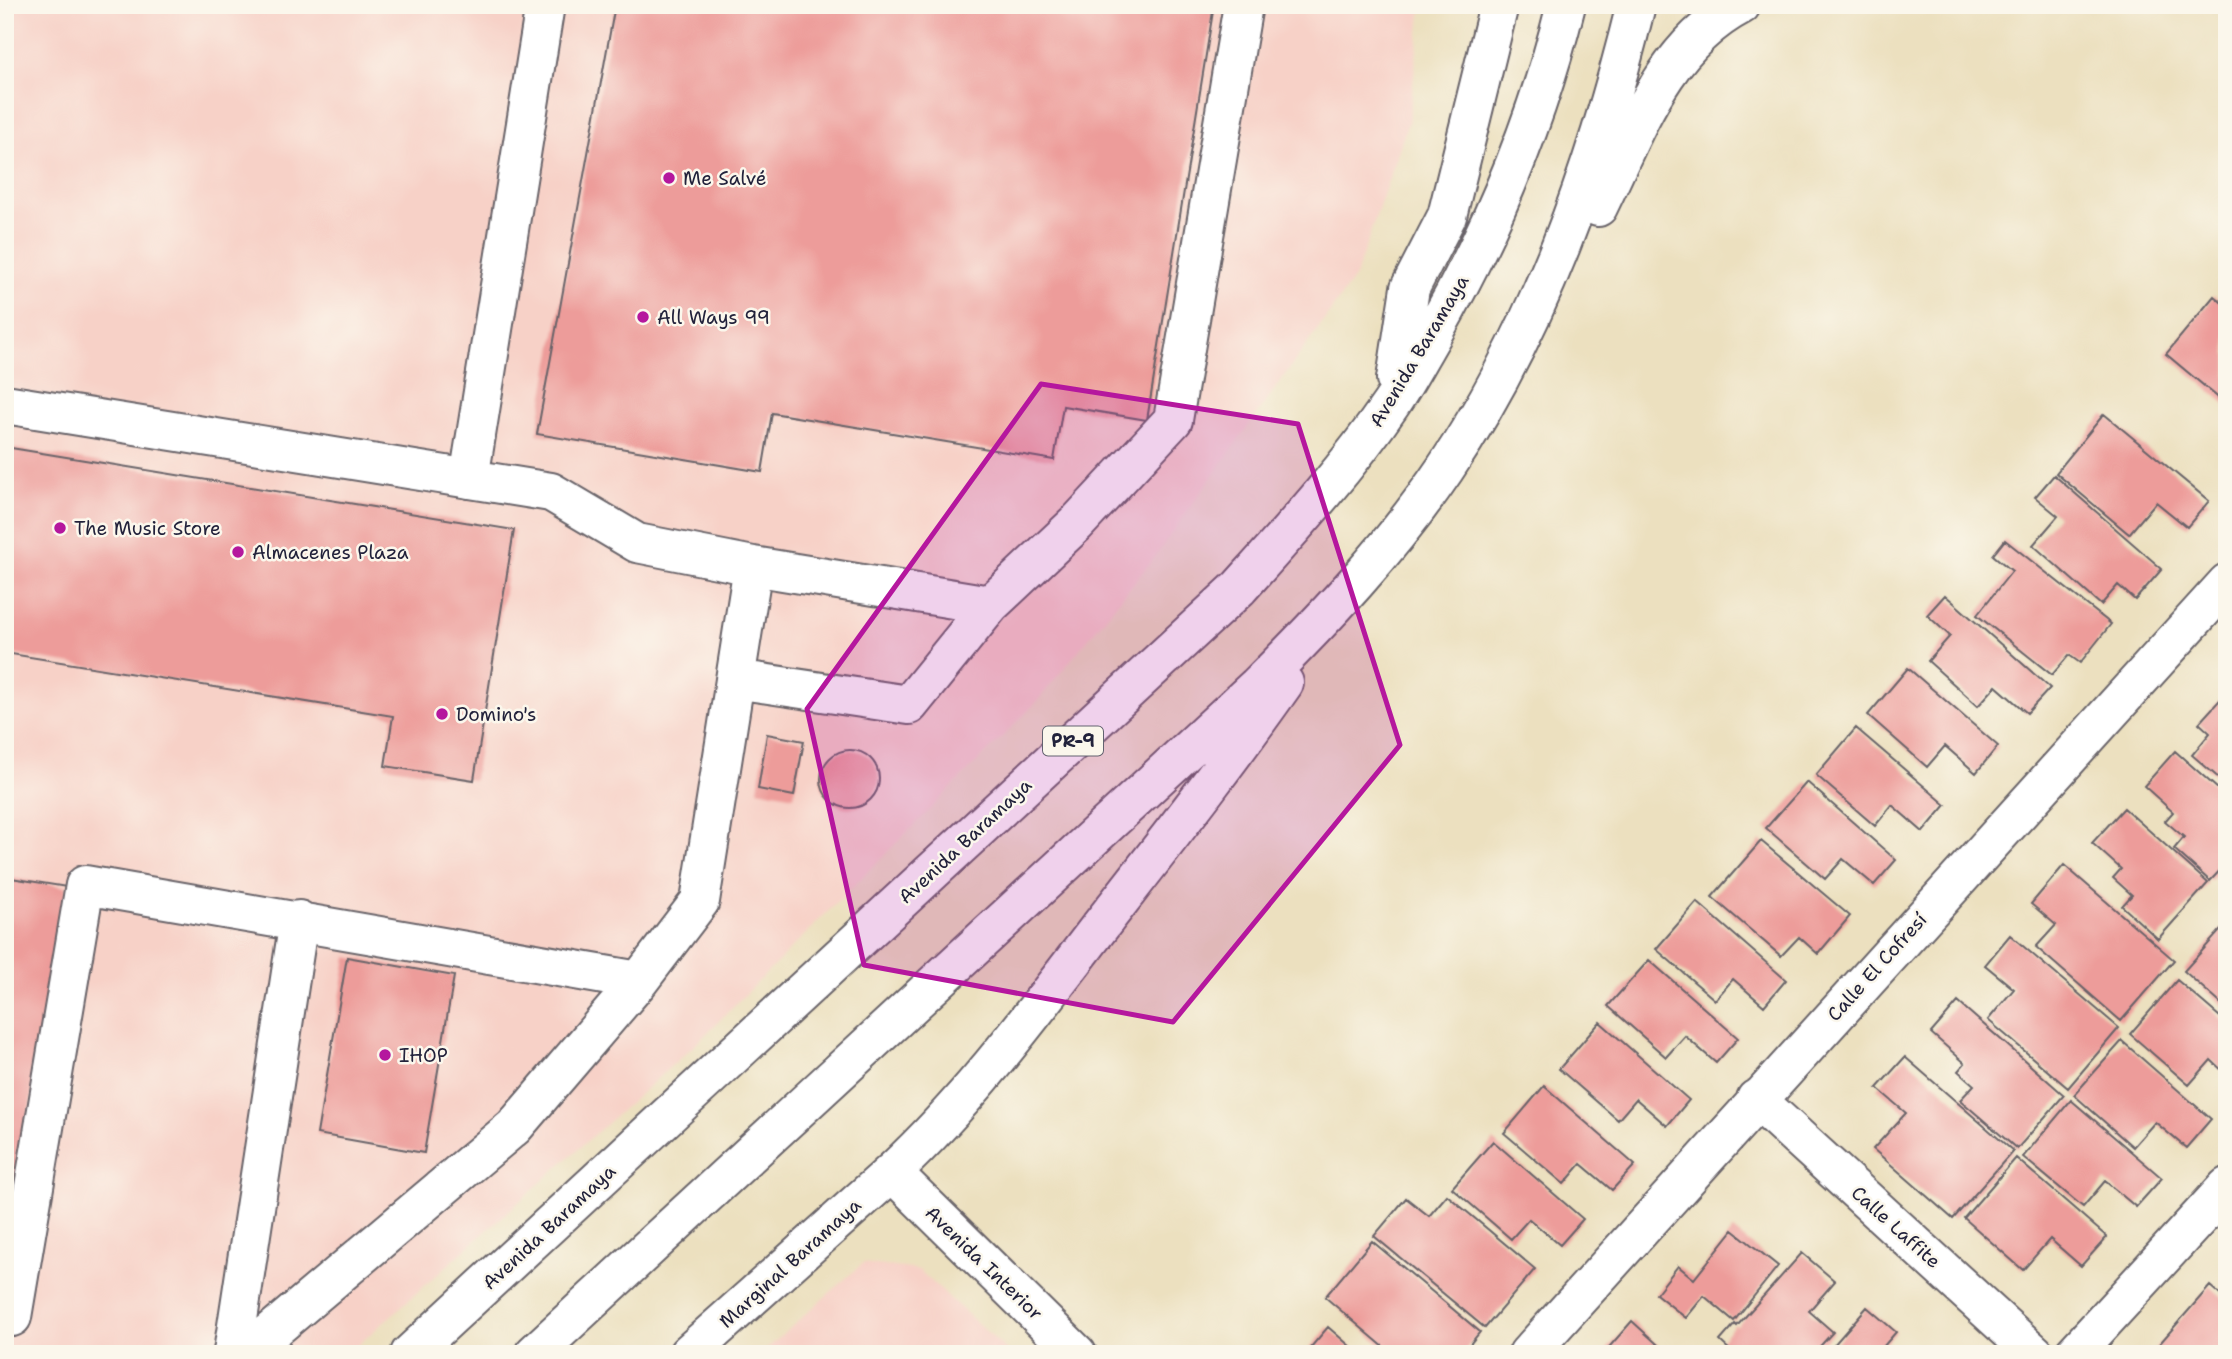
<svg xmlns="http://www.w3.org/2000/svg" width="2232" height="1359" viewBox="0 0 2232 1359" font-family="'Shantell Sans',sans-serif">
	<rect width="100%" height="100%" fill="#fbf7ec"/>
	<filter id="ink" filterUnits="userSpaceOnUse"><feTurbulence type="fractalNoise" baseFrequency=".0143" numOctaves="2"/><feDisplacementMap in="SourceGraphic" scale="14" xChannelSelector="R" yChannelSelector="G"/><feConvolveMatrix kernelMatrix="1 2 1 2 8 2 1 2 1" color-interpolation-filters="sRGB"/></filter>
	<filter id="wash" filterUnits="userSpaceOnUse"><feTurbulence type="fractalNoise" baseFrequency=".00686" numOctaves="4" result="noise"/><feDisplacementMap in="SourceGraphic" scale="28" xChannelSelector="R" yChannelSelector="G"/><feGaussianBlur stdDeviation="1.57" result="paint"/><feColorMatrix in="noise" values="0 0 0 0 0 0 0 0 0 0 0 0 0 0 0 0 0 1.4 0 .05"/><feComposite in="paint" operator="in"/></filter>
	<g filter="url(#wash)">
		<rect width="100%" height="100%" fill="#ece0bf"/>
		<path fill="#f7d1c7" d="M5 5H1422L1409 120 1355 277 1154 558 1035 704 695 1045 348 1354H5Z
			M863 1263 919 1270 1011 1354H761Z"/>
		<g id="blocks">
			<path fill="#ed9c9a" d="M615 5H1214L1147 420 1063 406 1054 460 772 413 762 472 537 434Z
				M2214 296 2227 307V405L2166 354Z
				M2104 414 2209 501 2187 527 2156 502 2129 534 2056 473Z
				M5 447 514 530 474 780 385 766 393 716 5 653Z
				M2054 475 2162 569 2135 600 2118 585 2101 605 2033 545 2058 516 2035 497Z
				M2005 540 2111 624 2080 663 2069 655 2052 675 1977 615 2012 571 1993 555Z
				M1945 595 2050 688 2027 713 1996 686 1978 706 1928 661 1950 636 1927 615Z
				M1908 668 1998 746 1976 773 1945 746 1927 767 1868 715Z
				M2227 692V785L2192 755 2210 733 2199 723Z
				M1856 728 1946 805 1923 832 1892 805 1875 826 1816 775Z
				M767 734 804 741 794 796 758 789Z
				M821 779a29 29 0 1 1 58 0a29 29 0 1 1-58 0Z
				M2175 751 2227 797V863L2210 881 2174 849 2184 837 2165 821 2173 812 2144 786Z
				M1807 782 1896 860 1874 885 1843 859 1825 879 1766 828Z
				M2124 808 2208 883 2158 939 2122 906 2132 895 2113 878 2121 869 2092 843Z
				M1761 841 1850 916 1818 954 1799 937 1781 956 1712 897Z
				M2064 865 2174 960 2121 1021 2036 947 2056 925 2031 904Z
				M5 877 67 887 5 1254Z
				M1697 902 1786 980 1764 1006 1733 979 1715 1000 1656 949Z
				M2227 923V1009L2184 971Z
				M2010 935 2119 1028 2068 1088 1988 1020 2014 989 1985 965Z
				M347 957 454 976 424 1153 317 1134Z
				M1649 960 1738 1038 1716 1063 1685 1036 1666 1057 1608 1006Z
				M2177 980 2227 1023V1075L2211 1060 2189 1085 2130 1034Z
				M1958 1002 2064 1095 2017 1149 1960 1100 1974 1085 1958 1071 1965 1063 1931 1033Z
				M1600 1022 1689 1100 1667 1126 1636 1099 1618 1120 1559 1069Z
				M2122 1041 2211 1119 2186 1148 2155 1122 2133 1147 2074 1095Z
				M1905 1057 2013 1151 1953 1219 1873 1149 1906 1113 1877 1088Z
				M1544 1086 1635 1165 1612 1190 1581 1164 1564 1184 1504 1133Z
				M2071 1100 2162 1178 2136 1207 2105 1181 2083 1207 2023 1157Z
				M1493 1141 1583 1219 1560 1245 1529 1219 1511 1239 1452 1188Z
				M2016 1158 2107 1237 2081 1266 2050 1239 2023 1270 1964 1218Z
				M1447 1195 1535 1269 1485 1328 1374 1236 1406 1198 1429 1216Z
				M1733 1230 1778 1266 1734 1321 1704 1296 1686 1318 1656 1294 1678 1266 1694 1279Z
				M1372 1241 1480 1332 1462 1354H1392L1325 1297Z
				M1802 1253 1835 1281 1809 1311 1833 1332 1813 1354H1734L1720 1341 1735 1324 1737 1326Z
				M2210 1286 2227 1301V1354H2158L2154 1350Z
				M1867 1307 1896 1332 1877 1354H1826Z
				M1632 1321 1668 1354H1603Z
				M1328 1327 1359 1354H1305Z"/>
		</g>
	</g>
	<g filter="url(#ink)">
		<use href="#blocks" fill-opacity="0" stroke="#696469" stroke-width="2"/>
		<g fill="none" stroke-linecap="round" stroke-linejoin="round">
			<defs>
				<path id="minor" d="M5 404 551 492 637 543 753 566 990 605 909 705 735 679
					M469 479 545 5
					M990 605 1076 524 1173 420 1243 5
					M639 981 700 901 753 566
					M1756 1099 2035 1354
					M12 1317 85 885 639 981 514 1127 246 1353
					M233 1352 299 920
					M688 1354 892 1172 1077 1354
					M1528 1354 2227 583
					M2074 1354 2227 1187"/>
				<path id="highway" d="M1598 207C1635 132 1663 46 1741 5
					M1396 379 1410 288 1447 216 1499 5
					M892 1172C970 1099 1033 1014 1098 929 1161 848 1225 767 1284 683
					M410 1354 1239 588C1292 529 1346 470 1391 404 1406 382 1419 357 1432 335 1492 230 1537 122 1566 5
					M534 1354 1257 686C1325 618 1391 549 1445 469 1539 330 1596 168 1636 5"/>
			</defs>
			<use href="#minor" stroke="#696469" stroke-width="42"/>
			<use href="#highway" stroke="#696469" stroke-width="42"/>
			<use href="#minor" stroke="#fff" stroke-width="38"/>
			<use href="#highway" stroke="#fff" stroke-width="38"/>
		</g>
	</g>
	<path fill="#b5179e" fill-opacity="0.2" stroke="#b5179e" stroke-width="5" stroke-linejoin="round" d="M1041 384 1298 424 1400 745 1173 1022 864 965 807 709Z"/>
	<g fill="#b5179e" stroke="#fbf7ec" stroke-width="2.5">
		<circle cx="669" cy="178" r="7"/>
		<circle cx="643" cy="317" r="7"/>
		<circle cx="60" cy="528" r="7"/>
		<circle cx="238" cy="552" r="7"/>
		<circle cx="442" cy="714" r="7"/>
		<circle cx="385" cy="1055" r="7"/>
	</g>
	<g text-anchor="middle" dominant-baseline="central" stroke-width="5" stroke-linejoin="round" paint-order="stroke">
		<rect fill="#fbf7ec" stroke="#636270" stroke-width="2" x="1043" y="726.5" width="60" height="29" rx="5"/>
		<g font-size="18" font-weight="bold" fill="#22223b">
			<text x="1073" y="741">PR-9</text>
		</g>
		<g font-size="19" fill="#22223b" stroke="#fbf7ec" text-anchor="start">
			<text x="683" y="178">Me Salvé</text>
			<text x="657" y="317">All Ways 99</text>
			<text x="74" y="528">The Music Store</text>
			<text x="252" y="552">Almacenes Plaza</text>
			<text x="456" y="714">Domino's</text>
			<text x="399" y="1055">IHOP</text>
		</g>
		<g font-size="19" fill="#22223b" stroke="#fbf7ec">
			<text transform="translate(1419 351) rotate(-59)">Avenida Baramaya</text>
			<text transform="translate(965 841) rotate(-43)">Avenida Baramaya</text>
			<text transform="translate(1877 967) rotate(-48)">Calle El Cofresí</text>
			<text transform="translate(549 1227) rotate(-43)">Avenida Baramaya</text>
			<text transform="translate(1896 1227) rotate(42)">Calle Laffite</text>
			<text transform="translate(790 1263) rotate(-42)">Marginal Baramaya</text>
			<text transform="translate(984 1263) rotate(44)">Avenida Interior</text>
		</g>
	</g>
	<rect width="2232" height="1359" fill="none" stroke="#fbf7ec" stroke-width="28"/>
</svg>
